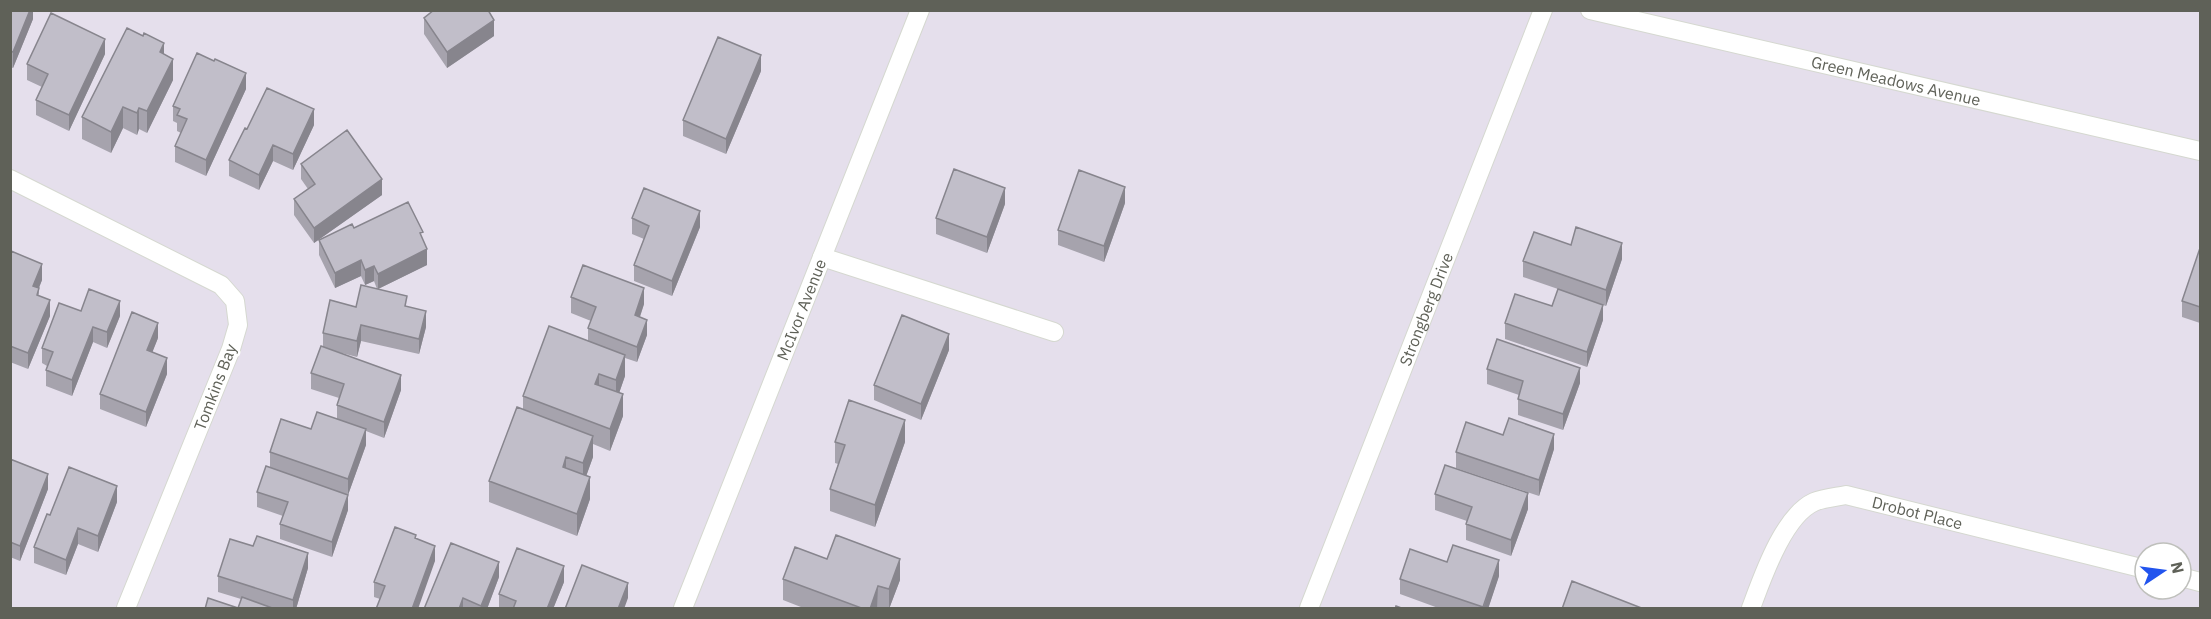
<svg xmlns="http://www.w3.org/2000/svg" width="2211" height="619" viewBox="0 0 2211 619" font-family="'IBM Plex Sans',sans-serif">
	<rect width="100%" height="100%" fill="#e5dfec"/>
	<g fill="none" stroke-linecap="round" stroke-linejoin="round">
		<defs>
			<g id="minor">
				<path id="s1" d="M1590 10 2200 151"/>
				<path d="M10 179 221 285 235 301 238 325 231 349 126 608"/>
				<path d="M822 257 1054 332"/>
				<path d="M2181 577 2200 582"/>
				<path id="s2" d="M683 608 920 10"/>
				<path id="s3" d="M1309 608 1543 10"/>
				<path id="s4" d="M1751 608C1762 579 1783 516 1814 502 1823 498 1836 497 1846 495L2145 569"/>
			</g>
		</defs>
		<use href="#minor" stroke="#d5d8d0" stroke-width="20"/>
		<use href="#minor" stroke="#fff" stroke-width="18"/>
	</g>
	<path fill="#a6a3ad" d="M10 10H33V19L13 68 10 67Z
		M424 18 494 36 447 68 424 34Z
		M105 54 69 131 36 115V100L42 87 27 80V64Z
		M164 54 173 80 147 133 139 129 137 135 123 128 111 153 82 139V117Z
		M214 61 246 89 206 176 175 162V146L181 133 177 131V123L173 121V106Z
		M761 71 726 154 683 136V120Z
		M314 125 293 170 273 161 259 190 229 176V160L247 129Z
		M301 164 382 195 314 243 294 215V199L308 189 301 179Z
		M1125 203 1104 262 1058 245V230Z
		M1005 204 987 253 936 234V218Z
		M632 218 700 227 672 296 634 281V265L644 239 632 234Z
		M354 228 423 240 427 265 378 289 407 307 426 327 419 354 361 341 357 357 334 351 401 390 384 438 366 431V445L348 495V510L332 557 280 539V524L283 516 257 507V492L270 467V452L311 429 337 419V405L339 398 311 389V373L323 347V333L377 289 374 281 365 285 361 276 335 288 319 255V240Z
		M1571 245 1622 259 1606 306 1603 305V320L1587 367 1505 339V323L1552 306 1558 289 1523 277V261Z
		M2200 248V323L2182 317V301Z
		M10 252 42 280 39 288V296L50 316 28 369 10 362Z
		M571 297 644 304 640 317 647 335 637 362 625 358V376L619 393 623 416 610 451 593 444V457L586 476 590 499 577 536 489 502V481L523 409V396L588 341V328L591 321 571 313Z
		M120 316 107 348 93 342 72 396 46 386V370L47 366 42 363V348Z
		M158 338 152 352 167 374 146 427 100 409V394Z
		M949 350 921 420 874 400V385Z
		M1487 369 1580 383 1563 430 1518 415V399L1519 395 1487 384Z
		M1503 435 1554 449 1539 496 1456 468V452Z
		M835 442H905L875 527 830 511V489L838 464 835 463Z
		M10 459 48 489 20 561 10 557Z
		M1435 494 1528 509 1511 556 1466 540V524L1467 521 1435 510Z
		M117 502 98 552 78 544 66 575 34 563V547L50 515Z
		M416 539 435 561 380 599 374 597V582Z
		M1447 562 1499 576 1488 609H1441L1400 594V579Z
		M308 568 296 609H205L238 608 241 599 218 592V576Z
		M499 577 487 609H424Z
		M783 579 900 580 889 609H882L878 607 877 609H806L783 600Z
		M564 582 553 609H499V594Z"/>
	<path fill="#87858d" d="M30 10H33V19L13 68V52Z
		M494 20V36L447 68V52Z
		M105 39V54L69 131V115Z
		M164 43V65L160 52Z
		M761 55V71L726 154V139Z
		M173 59V80L147 133V111Z
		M246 73V89L206 176V160Z
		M123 107V128L111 153V132Z
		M139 108V129L137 135V113Z
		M314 109V125L293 170V154Z
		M273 145V161L259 190V175Z
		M382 179V195L314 243V228Z
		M1125 187V203L1104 262V246Z
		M1005 188V204L987 253V237Z
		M700 211V227L672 296V281Z
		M1622 243V259L1606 306V290Z
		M427 249V265L378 289V274Z
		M361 260V276L335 288V273Z
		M42 264V280L33 302V286Z
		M374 266V281L365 285V270Z
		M644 288V304L635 331V315Z
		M50 300V316L28 369V353Z
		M120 301V316L107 348V332Z
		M1603 305V320L1587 367V352Z
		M426 311V327L419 354V339Z
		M647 320V335L637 362V347Z
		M158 323V338L147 366V350Z
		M361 325V341L357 357V341Z
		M93 327V342L72 396V380Z
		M949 334V350L921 420V404Z
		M625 355V376L616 402V380Z
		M167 358V374L146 427V412Z
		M1580 368V383L1563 430V414Z
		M599 374V395L595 384Z
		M401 375V390L384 438V422Z
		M623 394V416L610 451V429Z
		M905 420V442L875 527V505Z
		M366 429V445L348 495V479Z
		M1554 434V449L1539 496V480Z
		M593 436V457L583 485V463Z
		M566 457V478L563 467Z
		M48 474V489L20 561V546Z
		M590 477V499L577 536V514Z
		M117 486V502L98 552V536Z
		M1528 493V509L1511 556V540Z
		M348 495V510L332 557V542Z
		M78 528V544L66 575V560Z
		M435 546V561L418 609H412Z
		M308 553V568L296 609H293V600Z
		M900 559V580L889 609V589Z
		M1499 560V576L1488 609H1483Z
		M499 562V577L487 609H481V606Z
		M564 566V582L553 609H547Z
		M628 583V598L624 609H618Z
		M878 586 877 609H870Z
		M463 598V609H459Z"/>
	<path fill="#c1bec9" stroke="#87858d" stroke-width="1.5" d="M10 10H30L13 52 10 51Z
		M434 10H488L494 20 447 52 424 18Z
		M51 13 105 39 69 115 36 100 48 74 27 64Z
		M127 28 143 36 144 33 164 43 160 52 173 59 147 111 139 108 137 113 123 107 111 132 82 117Z
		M718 37 761 55 726 139 683 120Z
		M197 53 214 61 215 59 246 73 206 160 175 146 187 119 177 115 180 109 173 106Z
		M267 88 314 109 293 154 273 145 259 175 229 160 245 128 247 129Z
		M347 130 382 179 314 228 294 199 315 184 301 164Z
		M954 169 1005 188 987 237 936 218Z
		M1079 170 1125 187 1104 246 1058 230Z
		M644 188 700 211 672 281 634 265 649 226 632 218Z
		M408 202 423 232 420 233 427 249 378 274 374 266 365 270 361 260 335 273 319 240 352 224 354 228Z
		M1576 227 1622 243 1606 290 1523 261 1534 232 1571 245Z
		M2200 248V307L2182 301Z
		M11 251 42 264 33 286 39 288 37 295 50 300 28 353 10 346Z
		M583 265 644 288 635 315 647 320 637 347 588 328 596 307 571 297Z
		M361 285 407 296 405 306 426 311 419 339 361 325 357 341 323 333 330 300 356 307Z
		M89 289 120 301 107 332 93 327 72 380 46 370 53 352 42 348 59 303 81 311Z
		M1558 289 1603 305 1587 352 1505 323 1515 294 1552 306Z
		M132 312 158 323 147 350 167 358 146 412 100 394Z
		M902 315 949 334 921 404 874 385Z
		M549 326 625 355 616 380 599 374 595 384 623 394 610 429 523 396Z
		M1497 339 1580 368 1563 414 1518 399 1523 381 1487 369Z
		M321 346 401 375 384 422 337 405 344 384 311 373Z
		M849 400 905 420 875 505 830 489 845 445 835 442Z
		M517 407 593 436 583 463 566 457 563 467 590 477 577 514 489 481Z
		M317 412 366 429 348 479 270 452 281 419 311 429Z
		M1509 418 1554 434 1539 480 1456 452 1466 422 1503 435Z
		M10 459 48 474 20 546 10 542Z
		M1445 465 1528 493 1511 540 1466 524 1472 507 1435 494Z
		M266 466 348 495 332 542 280 524 288 502 257 492Z
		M69 467 117 486 98 536 78 528 66 560 34 547 47 514 50 515Z
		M395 527 416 535 415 538 435 546 412 609H376L385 586 374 582Z
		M836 535 900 559 889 589 878 586 870 609H864L783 579 795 547 827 559Z
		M257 536 308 553 293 600 218 576 230 539 253 546Z
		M451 543 499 562 481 606 463 598 459 609H424Z
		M1453 545 1499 560 1483 607 1400 579 1410 549 1447 562Z
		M517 548 564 566 547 609H513L516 601 499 594Z
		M582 565 628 583 618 609H565Z
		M1572 581 1644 609H1562Z
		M242 597 275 609H205L208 598 238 608Z
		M1396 606 1404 609H1395Z"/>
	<g text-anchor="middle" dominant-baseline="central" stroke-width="5" stroke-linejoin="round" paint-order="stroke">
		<g font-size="16" fill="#5f6158" stroke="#fff">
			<text stroke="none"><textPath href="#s1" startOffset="314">Green Meadows Avenue</textPath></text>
			<text stroke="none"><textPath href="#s2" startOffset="321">McIvor Avenue</textPath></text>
			<text stroke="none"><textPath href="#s3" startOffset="321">Strongberg Drive</textPath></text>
			<text transform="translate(215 387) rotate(-69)">Tomkins Bay</text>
			<text stroke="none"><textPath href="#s4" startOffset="232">Drobot Place</textPath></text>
		</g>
	</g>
	<rect width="2211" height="619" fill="none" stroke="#5f6158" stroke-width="24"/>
	<g transform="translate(2163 571) rotate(77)"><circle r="28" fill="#ffffff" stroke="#bfc0bc" stroke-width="1.5"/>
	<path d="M0-4.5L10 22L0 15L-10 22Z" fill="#2254ee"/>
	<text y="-9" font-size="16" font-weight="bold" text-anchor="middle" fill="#5f6158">N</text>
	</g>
</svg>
